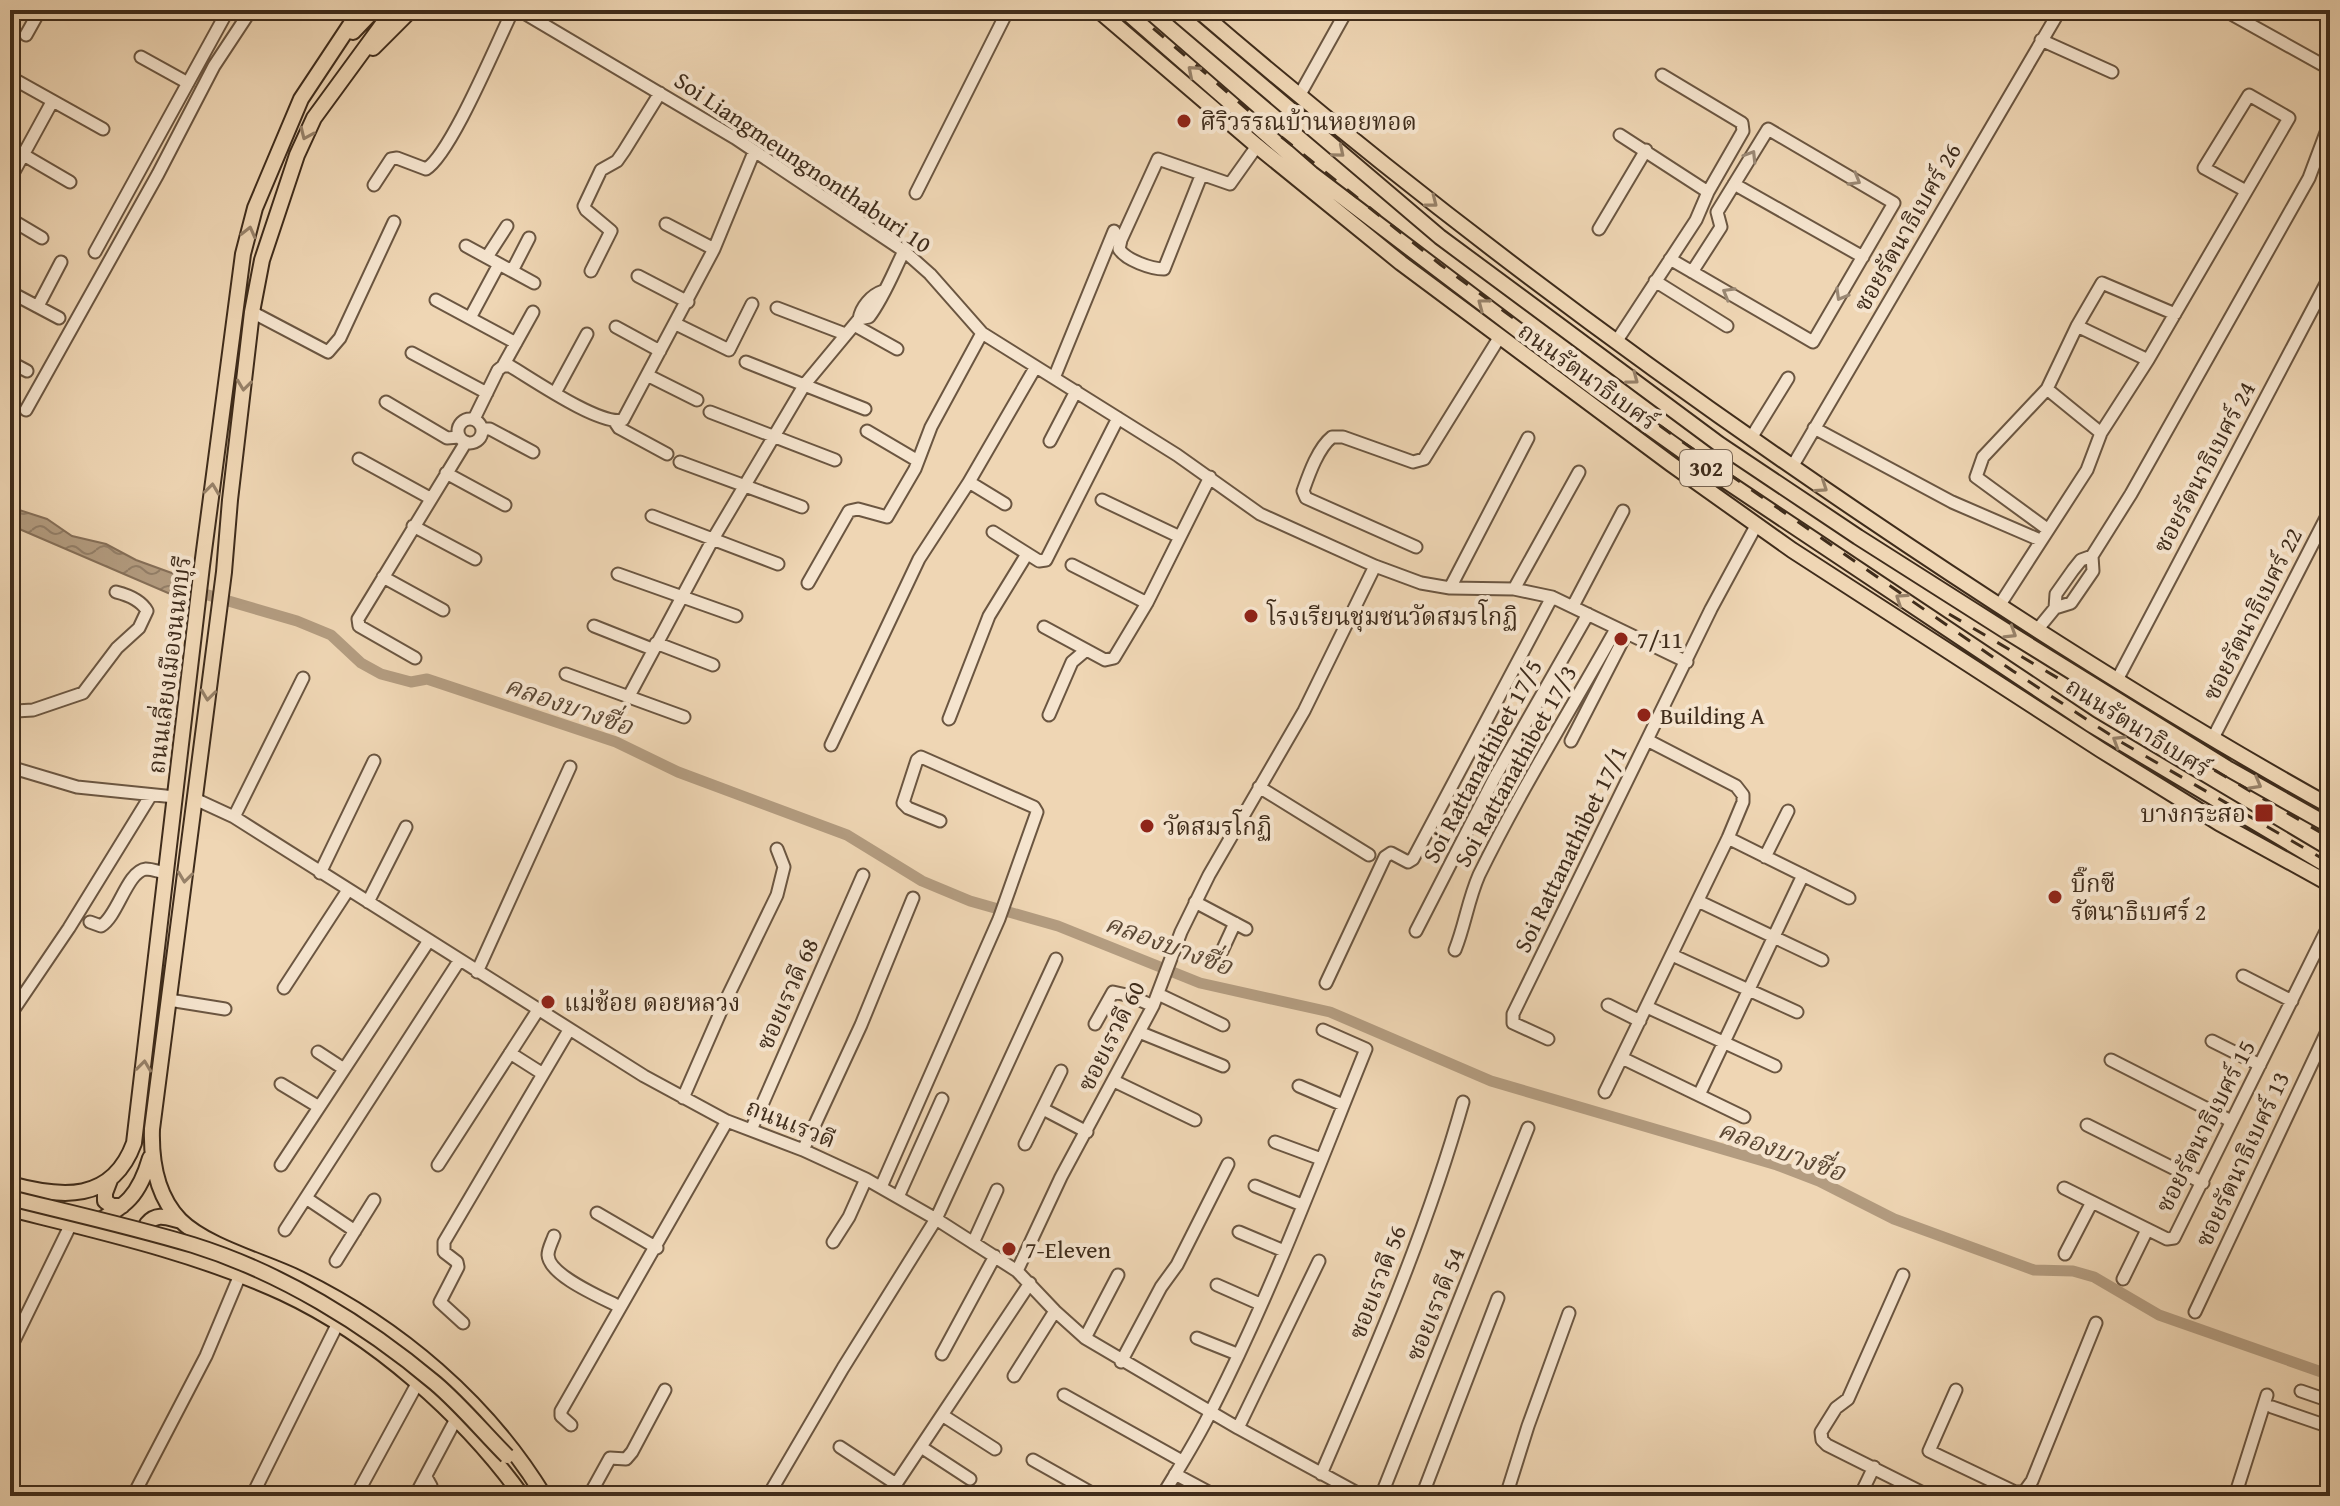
<svg xmlns="http://www.w3.org/2000/svg" width="2340" height="1506" viewBox="0 0 2340 1506" font-family="'Gentium Book Plus','Noto Serif Thai',serif">
	<defs>
		<pattern id="water-waves" width="16" height="10" patternUnits="userSpaceOnUse" patternTransform="scale(2)"><rect width="16" height="10" fill="#b39c80"/><path d="M0 5q4-4 8 0t8 0" fill="none" stroke="#937f68"/></pattern>
	</defs>
	<rect width="100%" height="100%" fill="#efd6b4"/>
	<filter id="stains"><feTurbulence type="fractalNoise" baseFrequency=".0025" numOctaves="4"/><feColorMatrix values="0 0 0 0 .2 0 0 0 0 .09 0 0 0 0 .02 0 0 0 .5 -.17"/></filter>
	<radialGradient id="worn" r=".72"><stop offset=".6" stop-color="#630" stop-opacity="0"/><stop offset="1" stop-color="#630" stop-opacity=".3"/></radialGradient>
	<path fill="url(#water-waves)" stroke="#856f58" stroke-width="2" d="M10 507 47 519 72 536 106 544 136 560 191 580 189 602 10 525Z"/>
	<g fill="none" stroke-linecap="round" stroke-linejoin="round">
		<path stroke="#b39c80" stroke-width="11" d="M177 586 297 621 331 635 361 663 381 674 411 682 427 679 616 742 678 772 847 835 922 881 970 901 1058 926 1200 983 1330 1012 1491 1081 1777 1165 1819 1181 1894 1219 2034 1270 2073 1271 2094 1277 2159 1315 2330 1375"/>
		<defs>
			<path id="minor" d="M519 10 735 138 904 251 930 274 982 333 1177 455 1260 514 1375 566 1421 583 1450 588 1514 589 1552 597 1687 662
				M2224 10 2330 69
				M26 35 40 10
				M2041 40 2112 72
				M141 57 188 83
				M10 77 103 129
				M1299 96 1347 10
				M1620 135 1708 192
				M10 147 70 182
				M1201 176 1164 269C1151 269 1126 260 1119 249L1121 240 1158 159 1230 184 1257 146
				M10 179 52 102
				M1734 184 1863 257
				M374 185 391 159 397 158 426 169C451 154 497 42 513 10
				M916 193 1008 10
				M10 219 42 238
				M666 224 714 249
				M1599 229 1646 150
				M466 246 534 283
				M95 252 228 10
				M487 257 507 226
				M1670 259 1813 342 1894 203 1768 129 1717 212 1721 227 1692 272
				M512 271 529 238
				M591 271 611 231 586 210 584 206 601 170 617 161 624 151 660 93
				M638 276 688 302
				M1655 281 1727 326
				M10 292 59 318
				M436 300 516 343
				M38 306 61 262
				M777 308 845 334
				M252 312 328 352 340 338 394 222
				M470 318 499 264
				M859 319 869 317C884 297 893 273 904 251
				M676 324 729 350 752 304
				M854 325 897 349
				M2077 326 2148 360
				M616 327 660 351
				M1616 342 1696 220 1708 192 1743 131 1742 123 1662 75
				M412 353 487 393
				M10 362 27 371
				M746 362 865 409
				M503 366 533 312
				M647 375 697 400
				M1054 378 1114 231
				M2047 389 2101 433
				M555 393 587 334
				M386 402 447 438 459 437
				M26 410 158 174 214 66 251 10
				M710 412 835 460
				M474 419 498 370 503 366H510C532 379 600 426 623 420L714 249 754 152
				M458 431a12 12 0 1 1 24 0a12 12 0 1 1-24 0Z
				M615 422 619 428 667 454
				M1814 428 1952 502 2040 540
				M482 429H490L533 452
				M867 431 918 461
				M1751 438 1788 378
				M1050 441 1076 391
				M359 459 430 498
				M680 462 802 507
				M1792 467 2060 10
				M446 473 505 505
				M969 482 1005 504
				M1102 500 1180 537
				M652 516 778 564
				M413 526 475 559
				M2047 529 1976 477 1983 457 2047 389 2077 326 2102 283 2175 314
				M993 532 1039 561 1046 560 1118 418
				M1416 547 1306 498 1303 491C1309 474 1318 448 1332 437H1343L1413 462 1424 459 1499 338
				M1072 565 1147 603
				M618 574 736 616
				M383 577 443 610
				M808 583 849 511 858 509 887 517 915 469 931 427 982 333
				M1450 588 1528 438
				M1514 589 1579 472
				M1573 606 1623 511
				M1999 606 2087 470 2101 433 2148 360 2289 118 2249 95 2204 168 2246 191
				M2055 608 2071 603 2093 571 2092 556 2131 494 2309 178 2330 122
				M594 626 652 649
				M1044 627 1105 660 1114 658 1147 603 1210 477
				M2037 630 2055 608 2056 594 2073 570 2081 560 2092 556
				M656 643 713 665
				M415 658 359 626 358 619 466 442
				M566 674 684 717
				M2117 680 2330 276
				M629 696 713 539 805 384 859 319C861 307 871 295 883 291
				M10 715 16 711 33 710 83 693 117 648 139 628 147 611C141 600 128 595 116 592
				M1049 715 1072 662 1085 651
				M949 719 989 616 1027 554
				M2213 738 2330 510
				M1571 741 1626 634
				M831 745 919 559 969 482 1035 368
				M10 767 77 787 175 797
				M1259 787 1369 855
				M195 799 234 817 644 1076 727 1121 803 1150 866 1179 936 1219 1017 1271 1055 1311 1085 1338 1238 1428 1363 1496
				M234 817 303 678
				M1728 838 1849 898
				M1765 857 1788 811
				M320 873 374 761
				M1698 901 1822 960
				M368 902 406 827
				M1195 902 1246 929
				M90 922 101 926C118 916 127 871 146 869 152 869 160 872 166 873
				M1416 931 1495 777 1588 614
				M1455 950C1465 925 1468 900 1479 875 1520 791 1570 711 1616 629
				M1222 951 1235 923
				M1672 955 1797 1012
				M477 972 570 767
				M2243 976 2292 1001
				M1326 983 1385 857 1391 853 1408 862 1413 859 1552 597
				M284 988 348 890
				M1158 994 1223 1025
				M169 1000 225 1009
				M1608 1005 1640 1021
				M1647 1007 1775 1066
				M10 1015 69 928 151 795
				M1095 1024 1113 992 1131 996 1153 1006
				M1139 1032 1223 1066
				M1548 1039 1513 1023V1014L1711 609 1757 524
				M2212 1041 2260 1065
				M318 1052 344 1069
				M510 1053 543 1074
				M1622 1058 1744 1117
				M2111 1060 2231 1121
				M1114 1081 1195 1120
				M281 1084 319 1107
				M1299 1086 1343 1105
				M1605 1092 1728 838 1743 802V795L1736 786 1649 741
				M1699 1095 1803 875
				M683 1098 724 1004 777 895 784 867 777 849
				M1043 1109 1087 1132
				M2087 1125 2203 1183
				M751 1130 863 875
				M1275 1142 1321 1159
				M1025 1144 1061 1071
				M803 1150 861 1025 913 898
				M281 1165 428 942
				M438 1165 538 1010
				M1255 1186 1302 1205
				M881 1187 999 919 1037 812 1034 807 921 757 917 760 903 803 908 808 940 821
				M2064 1188 2167 1239 2174 1238 2330 923
				M898 1197 942 1099
				M306 1198 355 1231
				M597 1213 657 1248
				M285 1230 459 961
				M1239 1232 1284 1251
				M554 1236C552 1242 548 1249 548 1255 549 1276 603 1298 620 1307
				M833 1242 849 1217 866 1179
				M973 1243 997 1190
				M2065 1254 2092 1202
				M336 1261 374 1200
				M1017 1271 1061 1177 1153 1006 1181 932 1209 875 1304 711 1375 566
				M1903 1275 1848 1399 1836 1408 1821 1432 1822 1440 1827 1445 1929 1496
				M2123 1279 2147 1230
				M1217 1285 1260 1304
				M2195 1312 2330 1025
				M463 1323 440 1302 458 1267 457 1262 444 1252V1242L569 1030
				M1085 1338 1118 1275
				M1197 1338 1237 1354
				M10 1349 71 1224
				M942 1354 995 1256
				M1121 1362 1161 1287 1177 1265 1228 1164
				M1014 1376 1055 1311
				M1956 1390 1929 1451 2015 1492H2024L2032 1481 2096 1323
				M2301 1391 2330 1401
				M1064 1395 1182 1461
				M2272 1407 2330 1427
				M942 1415 995 1449
				M571 1425 561 1416V1411L727 1121
				M2326 1426 2330 1414
				M1238 1428 1319 1261
				M840 1447 896 1484
				M921 1447 970 1479
				M1033 1460 1097 1496
				M1175 1474 1216 1496
				M1321 1474C1374 1352 1427 1230 1463 1102
				M426 1477 431 1486 427 1496
				M845 1493 848 1496
				M133 1496 206 1356 240 1275
				M252 1496 337 1325
				M326 1496H327
				M356 1496 417 1384
				M415 1496 456 1419
				M589 1496 610 1458 626 1459 632 1452 665 1390
				M768 1496 843 1368 936 1219 1056 959
				M888 1496 1030 1283
				M1162 1496C1179 1468 1197 1440 1211 1411 1271 1294 1317 1170 1366 1049L1323 1030
				M1381 1496 1528 1128
				M1422 1496 1498 1298
				M1506 1496 1528 1426 1569 1313
				M1860 1496 1874 1467
				M2235 1496 2267 1395"/>
			<path id="major" d="M393 10 314 118 297 155 262 260 252 312 230 500 224 572 152 1129C151 1161 156 1195 180 1220 207 1247 266 1262 300 1279 398 1327 487 1402 544 1496
				M1098 10 1257 146 1401 263 1671 464 1792 550 2101 750 2219 823 2330 884
				M1124 10 1312 174 1594 388 1708 469 2090 724 2330 867
				M1173 10 1440 237 1719 444 1858 537 2006 631 2227 768 2330 826
				M1198 10C1409 192 1632 359 1863 515 2015 618 2170 717 2330 806
				M353 32 374 10
				M373 48 411 10
				M110 1180 105 1193V1201L112 1206H122
				M10 1184C61 1198 112 1203 134 1143L202 566 243 254 255 208 301 99 360 10
				M10 1209C102 1232 196 1253 283 1293 373 1335 464 1415 522 1496
				M93 1224C126 1206 139 1196 150 1158
				M154 1239 147 1231V1224C157 1212 168 1218 181 1221"/>
		</defs>
		<use href="#minor" stroke="#6b5641" stroke-width="15"/>
		<use href="#major" stroke="#3f2c1b" stroke-width="18"/>
		<use href="#minor" stroke="#f5e4ce" stroke-width="11"/>
		<use href="#major" stroke="#efd6b4" stroke-width="14"/>
		<path stroke="#3f2c1b" stroke-width="3" stroke-dasharray="14 14" stroke-linecap="butt" d="M1132 10 1248 110 1441 265 1674 436 2013 671 2121 742 2330 863
			M1949 614 2330 838"/>
		<defs>
			<path id="major-bridge" d="M10 1198C71 1213 133 1227 193 1245 280 1272 365 1324 435 1383 461 1405 483 1432 507 1456"/>
		</defs>
		<use href="#major-bridge" stroke="#3f2c1b" stroke-width="18" stroke-linecap="butt"/>
		<use href="#major-bridge" stroke="#efd6b4" stroke-width="14"/>
	</g>
	<defs><path id="oneway-chevron" d="M-2-3.5L2.5 0L-2 3.5" fill="none" stroke-width="1.6" stroke-linecap="round" stroke-linejoin="round" transform="scale(2)"/></defs>
	<g stroke="#978168">
		<use href="#oneway-chevron" transform="translate(1193 71) rotate(-139)"/>
		<use href="#oneway-chevron" transform="translate(306 134) rotate(114)"/>
		<use href="#oneway-chevron" transform="translate(1339 152) rotate(40)"/>
		<use href="#oneway-chevron" transform="translate(1432 202) rotate(38)"/>
		<use href="#oneway-chevron" transform="translate(249 232) rotate(-76)"/>
		<use href="#oneway-chevron" transform="translate(1483 304) rotate(-143)"/>
		<use href="#oneway-chevron" transform="translate(1633 379) rotate(37)"/>
		<use href="#oneway-chevron" transform="translate(244 385) rotate(97)"/>
		<use href="#oneway-chevron" transform="translate(1822 487) rotate(34)"/>
		<use href="#oneway-chevron" transform="translate(212 489) rotate(-83)"/>
		<use href="#oneway-chevron" transform="translate(1901 599) rotate(-146)"/>
		<use href="#oneway-chevron" transform="translate(2011 633) rotate(32)"/>
		<use href="#oneway-chevron" transform="translate(208 695) rotate(97)"/>
		<use href="#oneway-chevron" transform="translate(2118 741) rotate(-148)"/>
		<use href="#oneway-chevron" transform="translate(2256 784) rotate(29)"/>
		<use href="#oneway-chevron" transform="translate(185 877) rotate(97)"/>
		<use href="#oneway-chevron" transform="translate(144 1066) rotate(-83)"/>
	</g>
	<g stroke="#9a8874">
		<use href="#oneway-chevron" transform="translate(1751 156) rotate(-58)"/>
		<use href="#oneway-chevron" transform="translate(1855 180) rotate(30)"/>
		<use href="#oneway-chevron" transform="translate(1728 293) rotate(-150)"/>
		<use href="#oneway-chevron" transform="translate(1841 295) rotate(120)"/>
	</g>
	<g fill="#8f2418" stroke="#f5e4ce" stroke-width="3">
		<circle cx="1184" cy="121" r="8"/>
		<circle cx="1251" cy="616" r="8"/>
		<circle cx="1621" cy="639" r="8"/>
		<circle cx="1644" cy="715" r="8"/>
		<rect x="2254" y="803" width="20" height="20" rx="4"/>
		<circle cx="1147" cy="826" r="8"/>
		<circle cx="2055" cy="897" r="8"/>
		<circle cx="548" cy="1002" r="8"/>
		<circle cx="1009" cy="1249" r="8"/>
	</g>
	<g text-anchor="middle" dominant-baseline="central" stroke-width="8" stroke-linejoin="round" paint-order="stroke">
		<rect fill="#f5e4ce" stroke="#766351" stroke-width="2" x="1680" y="450" width="52" height="36" rx="6"/>
		<g font-size="22" font-weight="bold" fill="#3f2c1b">
			<text x="1706" y="468">302</text>
		</g>
		<g font-size="24" fill="#3f2c1b" stroke="#f5e4ce" text-anchor="start">
			<text x="1200" y="121">ศิริวรรณบ้านหอยทอด</text>
			<text x="1267" y="616">โรงเรียนชุมชนวัดสมรโกฏิ</text>
			<text x="1637" y="639">7/11</text>
			<text x="1660" y="715">Building A</text>
			<text x="2246" y="813" text-anchor="end">บางกระสอ</text>
			<text x="1163" y="826">วัดสมรโกฏิ</text>
			<text x="2071" y="883">บิ๊กซี<tspan x="2071" dy="28">รัตนาธิเบศร์ 2</tspan></text>
			<text x="564" y="1002">แม่ช้อย ดอยหลวง</text>
			<text x="1025" y="1249">7-Eleven</text>
		</g>
		<g font-size="24" fill="#3f2c1b" stroke="#f5e4ce">
			<text transform="translate(803 162) rotate(34)">Soi Liangmeungnonthaburi 10</text>
			<text transform="translate(1907 227) rotate(-60)">ซอยรัตนาธิเบศร์ 26</text>
			<text transform="translate(1588 376) rotate(36)">ถนนรัตนาธิเบศร์</text>
			<text transform="translate(2204 467) rotate(-62)">ซอยรัตนาธิเบศร์ 24</text>
			<text transform="translate(2252 614) rotate(-63)">ซอยรัตนาธิเบศร์ 22</text>
			<text transform="translate(169 665) rotate(-83)">ถนนเลี่ยงเมืองนนทบุรี</text>
			<text transform="translate(2138 727) rotate(32)">ถนนรัตนาธิเบศร์</text>
			<text transform="translate(1482 761) rotate(-62)">Soi Rattanathibet 17/5</text>
			<text transform="translate(1515 766) rotate(-61)">Soi Rattanathibet 17/3</text>
			<text transform="translate(1570 849) rotate(-64)">Soi Rattanathibet 17/1</text>
			<text transform="translate(787 994) rotate(-66)">ซอยเรวดี 68</text>
			<text transform="translate(1111 1036) rotate(-63)">ซอยเรวดี 60</text>
			<text transform="translate(791 1123) rotate(22)">ถนนเรวดี</text>
			<text transform="translate(2205 1126) rotate(-63)">ซอยรัตนาธิเบศร์ 15</text>
			<text transform="translate(2242 1159) rotate(-65)">ซอยรัตนาธิเบศร์ 13</text>
			<text transform="translate(1377 1282) rotate(-69)">ซอยเรวดี 56</text>
			<text transform="translate(1435 1304) rotate(-68)">ซอยเรวดี 54</text>
		</g>
		<g font-size="26" font-style="italic" fill="#5c4834" stroke="#f5e4ce">
			<text transform="translate(569 705) rotate(19)">คลองบางซื่อ</text>
			<text transform="translate(1169 944) rotate(20)">คลองบางซื่อ</text>
			<text transform="translate(1782 1150) rotate(20)">คลองบางซื่อ</text>
		</g>
	</g>
	<rect width="2340" height="1506" fill="none" stroke="#efd6b4" stroke-width="40"/>
	<rect x="12" y="12" width="2316" height="1482" fill="none" stroke="#3f2c1b" stroke-width="4"/>
	<rect x="20" y="20" width="2300" height="1466" fill="none" stroke="#3f2c1b" stroke-width="2"/>
	<rect width="100%" height="100%" filter="url(#stains)"/>
	<rect width="100%" height="100%" fill="url(#worn)"/>
</svg>
